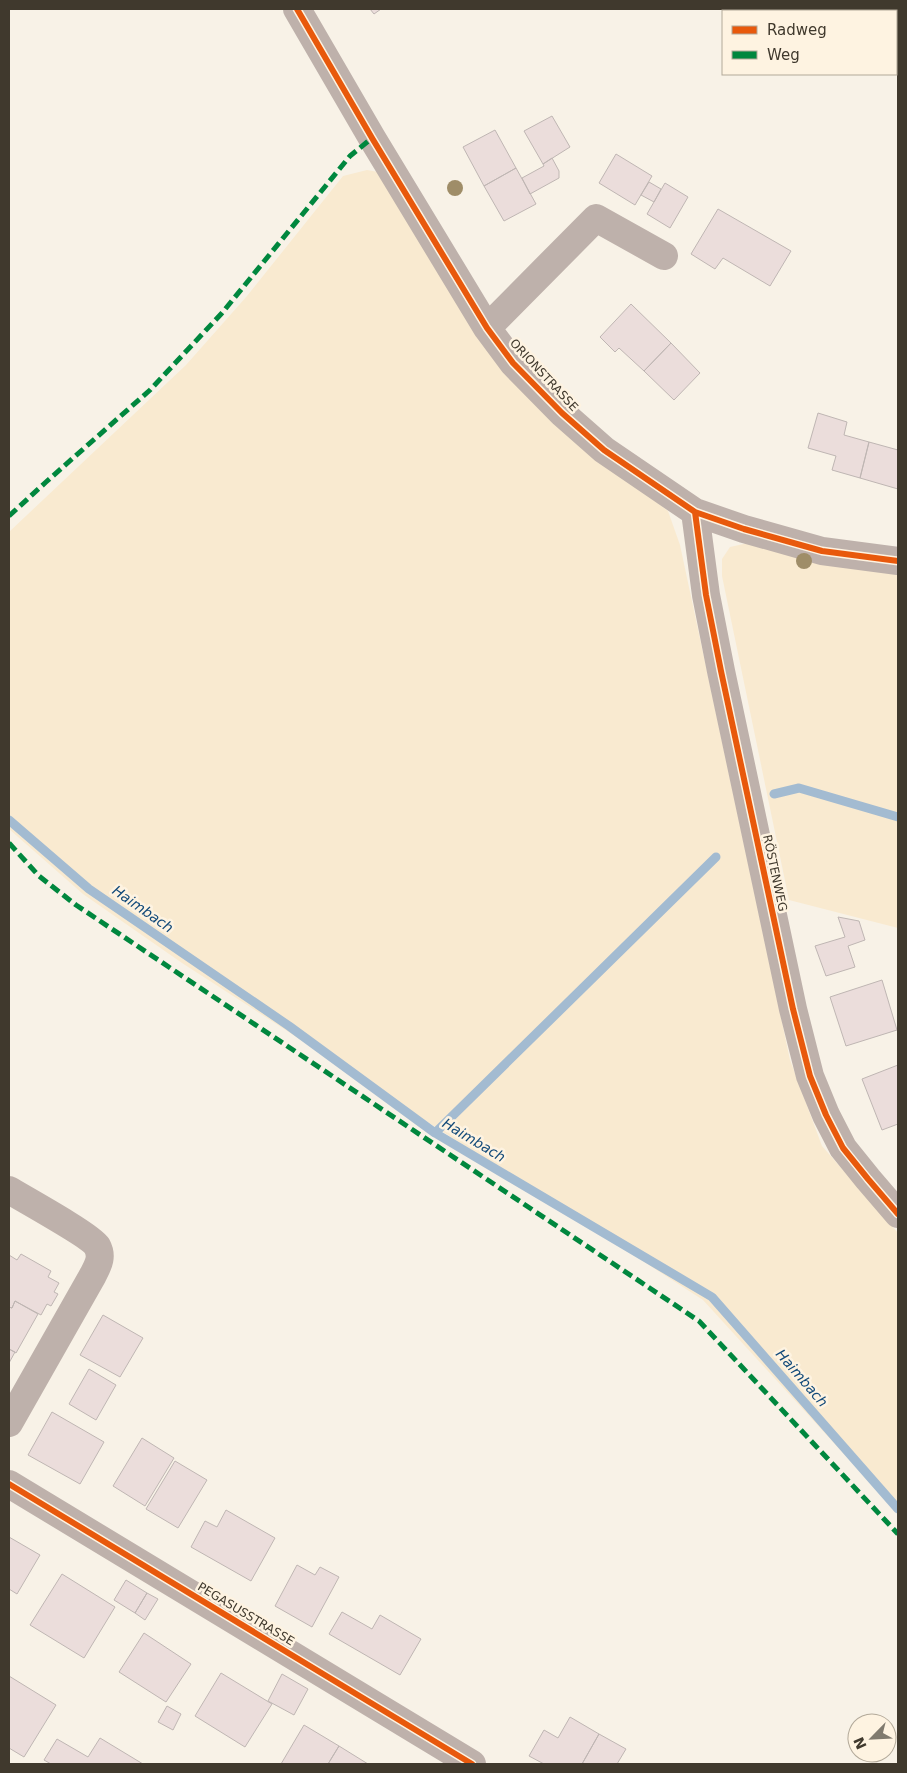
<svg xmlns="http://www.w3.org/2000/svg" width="907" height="1773" viewBox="0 0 907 1773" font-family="'DejaVu Sans',sans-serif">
	<rect width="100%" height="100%" fill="#f8f2e7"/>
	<path fill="#f9ead0" d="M367 170 378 172 539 409 668 511 680 545 790 1060 822 1146 898 1233V1513L703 1300 182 963 83 894 9 829V532L186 365 247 296 343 176Z
		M748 543 898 572V928L789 900 722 576V559L730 547Z"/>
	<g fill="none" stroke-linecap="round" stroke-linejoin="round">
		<path stroke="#a3bbd1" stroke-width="9" d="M774 794 799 788 898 817
			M9 820 89 889 289 1026 435 1133 712 1297 898 1509
			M435 1133 716 857"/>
	</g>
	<path fill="#ebdddb" stroke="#bfb6b3" d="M370 9H381L374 14Z
		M552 116 570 147 543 164 524 131Z
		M495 130 516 168 484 186 463 147Z
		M616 154 652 176 635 205 599 183Z
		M552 158 559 171V178L530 194 522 178 544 166 543 164Z
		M516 168 536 204 504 221 484 186Z
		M649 182 661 189 654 202 641 195Z
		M665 183 688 197 670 228 647 214Z
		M718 209 791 251 770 286 723 258 715 269 691 254Z
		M631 304 671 343 644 371 619 348 615 352 600 337Z
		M671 343 700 373 674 400 644 371Z
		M818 413 847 422 844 435 869 442 860 478 832 470 836 456 808 448Z
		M869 442 898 450V489L860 478Z
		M838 917 859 921 865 940 848 946 855 967 826 976 815 946 845 937Z
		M882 980 897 1030 846 1046 830 997Z
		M898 1065V1124L882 1130 862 1079Z
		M21 1254 51 1271 48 1277 59 1283 54 1292 58 1294 51 1306 47 1304 41 1315 15 1301 12 1308 9 1307V1255L17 1260Z
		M15 1301 38 1314 16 1353 9 1349V1307L12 1308Z
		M103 1315 143 1338 120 1377 80 1355Z
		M9 1349 15 1352 9 1363Z
		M89 1369 116 1385 96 1420 69 1404Z
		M52 1412 104 1442 80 1484 28 1455Z
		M142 1438 174 1458 145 1506 113 1486Z
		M175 1461 207 1480 178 1528 146 1509Z
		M226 1510 275 1538 251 1581 191 1547 205 1521 217 1527Z
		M9 1537 40 1555 17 1594 9 1589Z
		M297 1565 315 1575 320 1567 339 1577 312 1627 275 1606Z
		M62 1574 115 1607 84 1658 30 1625Z
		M126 1580 147 1593 135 1613 114 1600Z
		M147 1593 158 1599 145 1620 135 1613Z
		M342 1612 372 1629 380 1615 421 1639 400 1675 329 1634Z
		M144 1633 191 1664 166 1702 119 1672Z
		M221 1673 272 1704 245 1747 195 1716Z
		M282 1674 308 1689 294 1715 268 1701Z
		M9 1676 56 1705 24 1757 9 1748Z
		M167 1706 181 1714 173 1730 158 1722Z
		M570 1717 599 1734 582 1764H544L529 1756 544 1730 558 1738Z
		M304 1725 339 1746 328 1764H281Z
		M599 1734 626 1749 617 1764H582Z
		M100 1738 143 1764H51L44 1760 57 1739 88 1757Z
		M339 1746 368 1764H328Z"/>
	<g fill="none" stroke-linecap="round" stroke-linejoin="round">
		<path stroke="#beb1ab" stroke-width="28" d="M297 9 372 138 487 328 513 363 562 413 604 450 695 512 744 529 822 551 898 561
			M487 328 596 218 664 256
			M695 512 706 595 721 671 793 1009 810 1076 826 1115 843 1148 868 1179 898 1214
			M9 1190C24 1199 91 1236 97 1246 103 1257 98 1265 93 1275L9 1423
			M9 1484 472 1764"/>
		<path stroke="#00873e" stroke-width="5" stroke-dasharray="10 5" stroke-linecap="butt" d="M9 516 46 482 150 390 222 313 350 156 372 138
			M9 843 39 876 76 905 699 1321 898 1534"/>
		<defs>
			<path id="cycleway" d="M297 9 372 138 487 328 513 363 562 413 604 450 695 512 744 529 822 551 898 561
				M695 512 706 595 721 671 793 1009 810 1076 826 1115 843 1148 868 1179 898 1214
				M9 1484 472 1764"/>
		</defs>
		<use href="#cycleway" stroke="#fef3e1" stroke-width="9"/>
		<use href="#cycleway" stroke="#e8590c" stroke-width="6"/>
	</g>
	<g fill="#9f8d68">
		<circle cx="455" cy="188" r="8"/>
		<circle cx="804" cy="561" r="8"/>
	</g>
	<g text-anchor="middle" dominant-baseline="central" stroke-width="5" stroke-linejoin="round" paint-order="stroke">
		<g font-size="12" fill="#40392d" stroke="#fef3e1">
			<text transform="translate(544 375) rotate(47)">ORIONSTRASSE</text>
			<text transform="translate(775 873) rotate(78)">RÖSTENWEG</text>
			<text transform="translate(246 1614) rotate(31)">PEGASUSSTRASSE</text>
		</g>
		<g font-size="14" font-style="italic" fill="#114979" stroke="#fef3e1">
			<text transform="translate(143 909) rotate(35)">Haimbach</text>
			<text transform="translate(474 1140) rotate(31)">Haimbach</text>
			<text transform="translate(802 1378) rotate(49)">Haimbach</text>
		</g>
	</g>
	<rect width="907" height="1773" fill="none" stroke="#40392d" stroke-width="20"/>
	<rect x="722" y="10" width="175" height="65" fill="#fef3e1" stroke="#b2a999"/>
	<rect x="732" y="26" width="25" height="8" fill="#e8590c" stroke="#b2a999"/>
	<text x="767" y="35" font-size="15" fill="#40392d">Radweg</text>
	<rect x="732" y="51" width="25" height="8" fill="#00873e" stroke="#b2a999"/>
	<text x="767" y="60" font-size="15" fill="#40392d">Weg</text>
	<g transform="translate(872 1738) rotate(246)"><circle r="24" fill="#fef3e1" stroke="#b2a999"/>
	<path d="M0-4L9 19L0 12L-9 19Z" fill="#807a6e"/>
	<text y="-8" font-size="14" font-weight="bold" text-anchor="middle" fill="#40392d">N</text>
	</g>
</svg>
